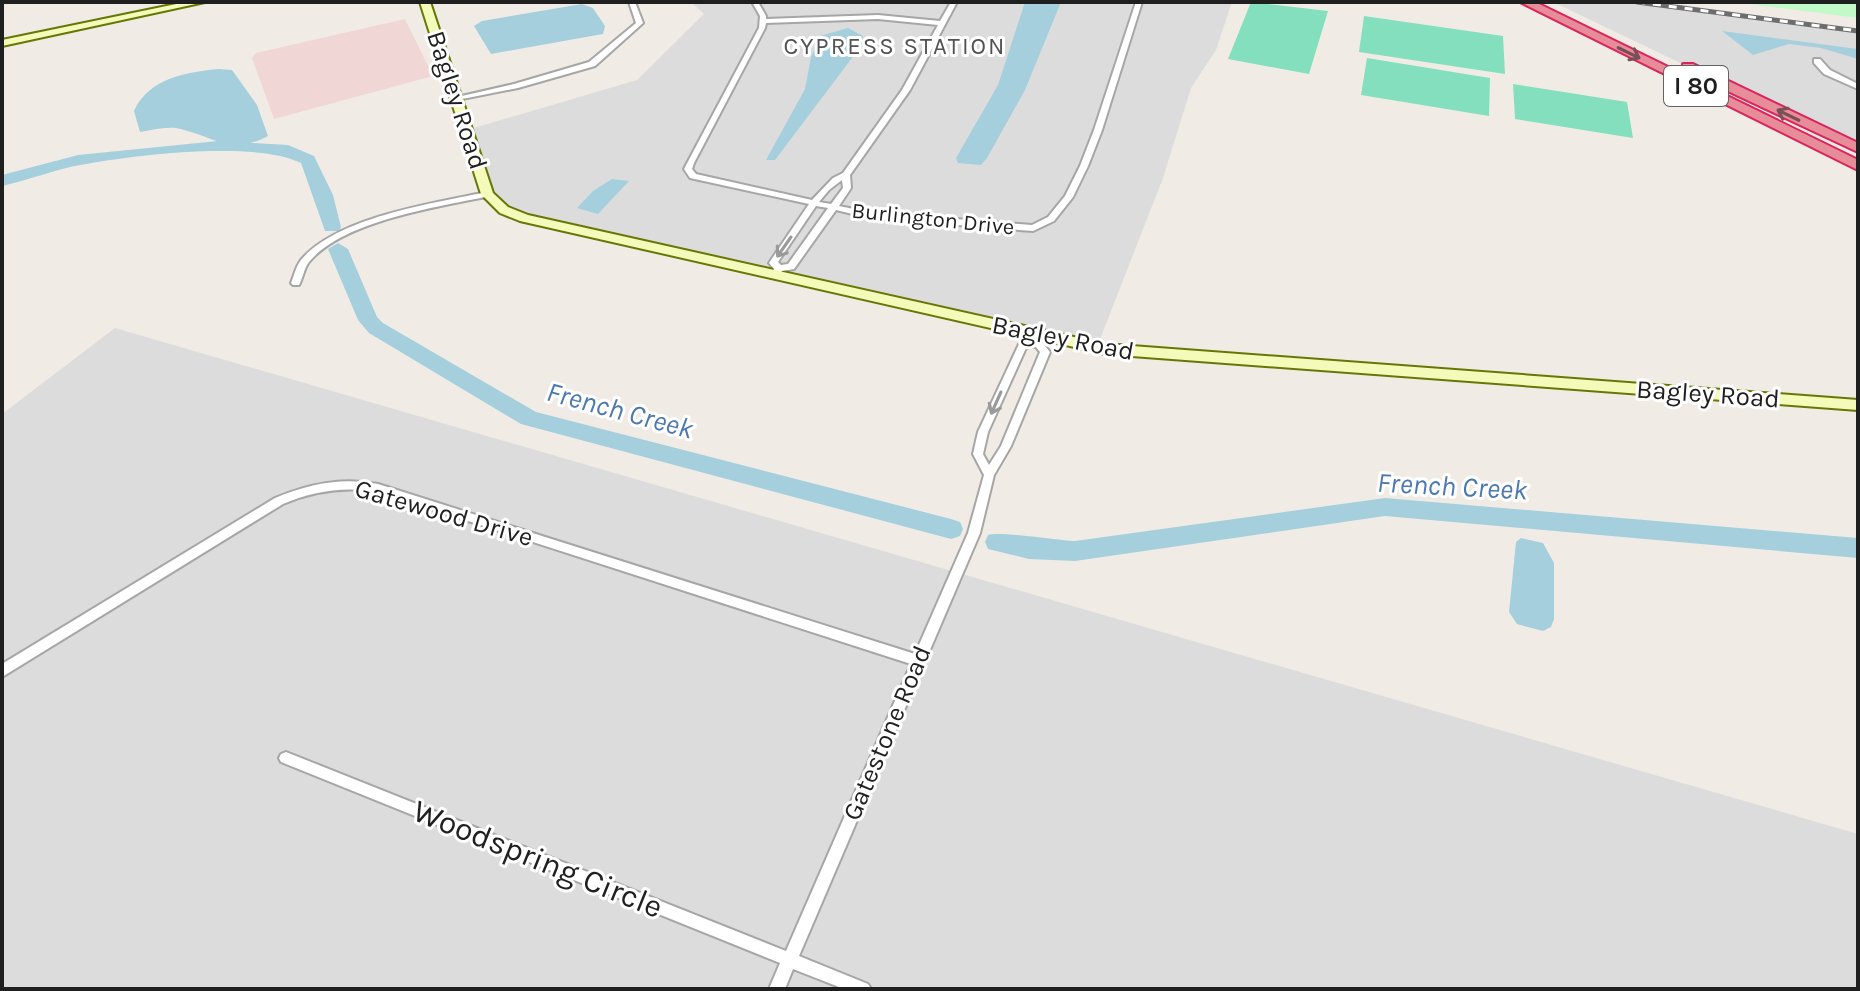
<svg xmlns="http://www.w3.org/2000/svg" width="1860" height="991" viewBox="0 0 1860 991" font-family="Karla,sans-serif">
	<rect width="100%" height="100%" fill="#f0ece5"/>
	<path fill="#dddcdc" d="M691 2H1232L1216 50 1191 88 1163 178 1097 347 524 218 494 202 467 130 637 80 704 14Z
		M1553 2H1637L1858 31V148Z
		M115 328 1858 834V989H2V414Z"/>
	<path fill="#f0d6d4" d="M405 19 433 76 274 119 252 58 256 53Z"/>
	<path fill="#c2f9c8" d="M1748 2H1858V18L1749 4Z"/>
	<path fill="#83dfbe" d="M1251 2 1328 11 1309 74 1228 59Z
		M1364 16 1503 36 1505 74 1359 52Z
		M1367 58 1490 78 1489 116 1361 95Z
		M1513 84 1627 102 1633 138 1515 119Z"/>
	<path fill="#a5cfdd" d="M1025 2H1061L1025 90 987 158 981 165 958 163 956 158 998 85Z
		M582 4 593 8 605 26 603 34 491 54 474 26 482 21Z
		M848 28 863 36 861 46 775 160H766L805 89 811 57 820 36Z
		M1722 31 1858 49V59L1821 48 1789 44 1753 55Z
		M219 69 232 70 257 105 268 136C232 155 218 139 184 130 170 125 154 130 140 132L134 111C149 78 186 72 219 69Z
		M612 179 629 181 598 214 577 208 593 191Z
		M1521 538 1543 543 1554 563V619L1551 627 1543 631 1517 624 1509 612 1516 542Z"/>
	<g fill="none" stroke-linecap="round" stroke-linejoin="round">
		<path fill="#a5cfdd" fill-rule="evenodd" d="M218 141 288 145 314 156 333 195 341 227 339 231H325L301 163C255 140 132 155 80 165 54 170 28 180 2 186V175L78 155Z
			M338 243 348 249 377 317 383 323 536 412 951 519 960 522 963 529 960 536 951 539 521 424 369 333 358 320 328 249Z
			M1385 498 1858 538V558L1385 516 1075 561 1029 559 988 549 985 542 988 535C999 531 1057 540 1075 541Z"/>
		<defs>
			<path id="street" d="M629 2H635L643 23 595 66 518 88 457 100 453 98 514 84 589 62 636 23Z
				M752 2H758L766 16V19L878 15 940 21 951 2H957L910 90 850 175 851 188 839 206 869 212 1032 225 1048 217 1065 196 1080 166 1094 130 1136 2H1142L1102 130 1088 166 1073 197 1054 221 1033 231 869 218 836 210 794 269 782 271 778 277 775 278 770 275 774 269 769 263 809 204 690 178 684 169 759 28 760 16ZM878 19 938 25 902 90 843 173 833 178 812 200 696 174 692 169 694 163 765 28 766 23ZM842 180 843 188 831 204 819 202 829 190ZM816 206 828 208 788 264 781 265 778 262Z
				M1814 59H1820L1830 70 1858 84V89L1824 74 1814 63Z
				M487 192H490V196C439 207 344 220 309 262 304 268 303 278 299 285H293L291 283C294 276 296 266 301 260 337 217 434 203 487 192Z
				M1037 339 1040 340 1050 352 1011 446 994 475 980 533 799 956 868 984 871 989H844L793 969 785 989H769L780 963 281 762 279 758 281 754 286 752 786 951 911 664 378 492C344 486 314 491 283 504L2 677V664L275 498C309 484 341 477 378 484L915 654 968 533 984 475 973 454 978 432 1019 344ZM1035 346 1040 352 1001 446 989 465 983 454 988 432 1026 348Z"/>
			<path id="secondary" d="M186 2H205L2 46V40Z
				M420 2H430L493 193 508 207 528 215 1105 344 1858 400V410L1105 354 520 221 500 213 481 194Z"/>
			<path id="highway" d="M1520 2H1535L1858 160V170Z
				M1683 64H1693L1858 143V152L1683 70Z"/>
		</defs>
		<use href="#street" stroke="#a6a6a6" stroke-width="4"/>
		<use href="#secondary" stroke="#677705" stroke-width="4"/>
		<use href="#highway" stroke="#db245d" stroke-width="4"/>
		<use href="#street" fill="#fff" fill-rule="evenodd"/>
		<use href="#secondary" fill="#f4fab9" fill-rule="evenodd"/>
		<use href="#highway" fill="#e78d9a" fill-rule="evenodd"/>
		<defs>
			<path id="rail" d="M1637 2 1858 31"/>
		</defs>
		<use href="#rail" stroke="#6d6d6d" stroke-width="5"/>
		<use href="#rail" stroke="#fff" stroke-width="3" stroke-dasharray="8" stroke-linecap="butt"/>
	</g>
	<defs><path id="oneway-shaft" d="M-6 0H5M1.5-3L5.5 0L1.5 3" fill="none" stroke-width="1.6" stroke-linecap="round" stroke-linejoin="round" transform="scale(2)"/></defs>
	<g stroke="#795056">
		<use href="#oneway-shaft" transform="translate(1629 53) rotate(26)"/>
		<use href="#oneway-shaft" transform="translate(1788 115) rotate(-154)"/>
	</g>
	<g stroke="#9a9a9a">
		<use href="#oneway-shaft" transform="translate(784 247) rotate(125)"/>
		<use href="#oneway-shaft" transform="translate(996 403) rotate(114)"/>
	</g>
	<g text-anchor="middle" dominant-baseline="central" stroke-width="6" stroke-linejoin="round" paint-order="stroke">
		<g font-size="22" fill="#1f1f1f" stroke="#fff">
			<text transform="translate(933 219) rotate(6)">Burlington Drive</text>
		</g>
		<g font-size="24" letter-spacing="2" fill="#525252" stroke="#fff">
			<text x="895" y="46">CYPRESS STATION</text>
		</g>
		<rect fill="#fff" stroke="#626262" stroke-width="2" x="1664" y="66" width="64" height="40" rx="6"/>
		<g font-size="24" font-weight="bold" fill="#1f1f1f">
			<text x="1696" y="86">I 80</text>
		</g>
		<g font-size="26" fill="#1f1f1f" stroke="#fff">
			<text transform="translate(457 100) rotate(72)">Bagley Road</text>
			<text transform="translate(1063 338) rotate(11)">Bagley Road</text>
			<text transform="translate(1708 394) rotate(4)">Bagley Road</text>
			<text transform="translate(444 513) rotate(16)">Gatewood Drive</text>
			<text transform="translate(887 733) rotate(-67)">Gatestone Road</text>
		</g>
		<g font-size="28" font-style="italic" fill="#4b79af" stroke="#fff">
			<text transform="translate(620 410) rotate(15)">French Creek</text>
			<text transform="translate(1452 486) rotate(3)">French Creek</text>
		</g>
		<g font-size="32" fill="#1f1f1f" stroke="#fff">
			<text transform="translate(538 859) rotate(22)">Woodspring Circle</text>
		</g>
	</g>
	<rect width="1860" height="991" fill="none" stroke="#1f1f1f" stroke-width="8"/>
</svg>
